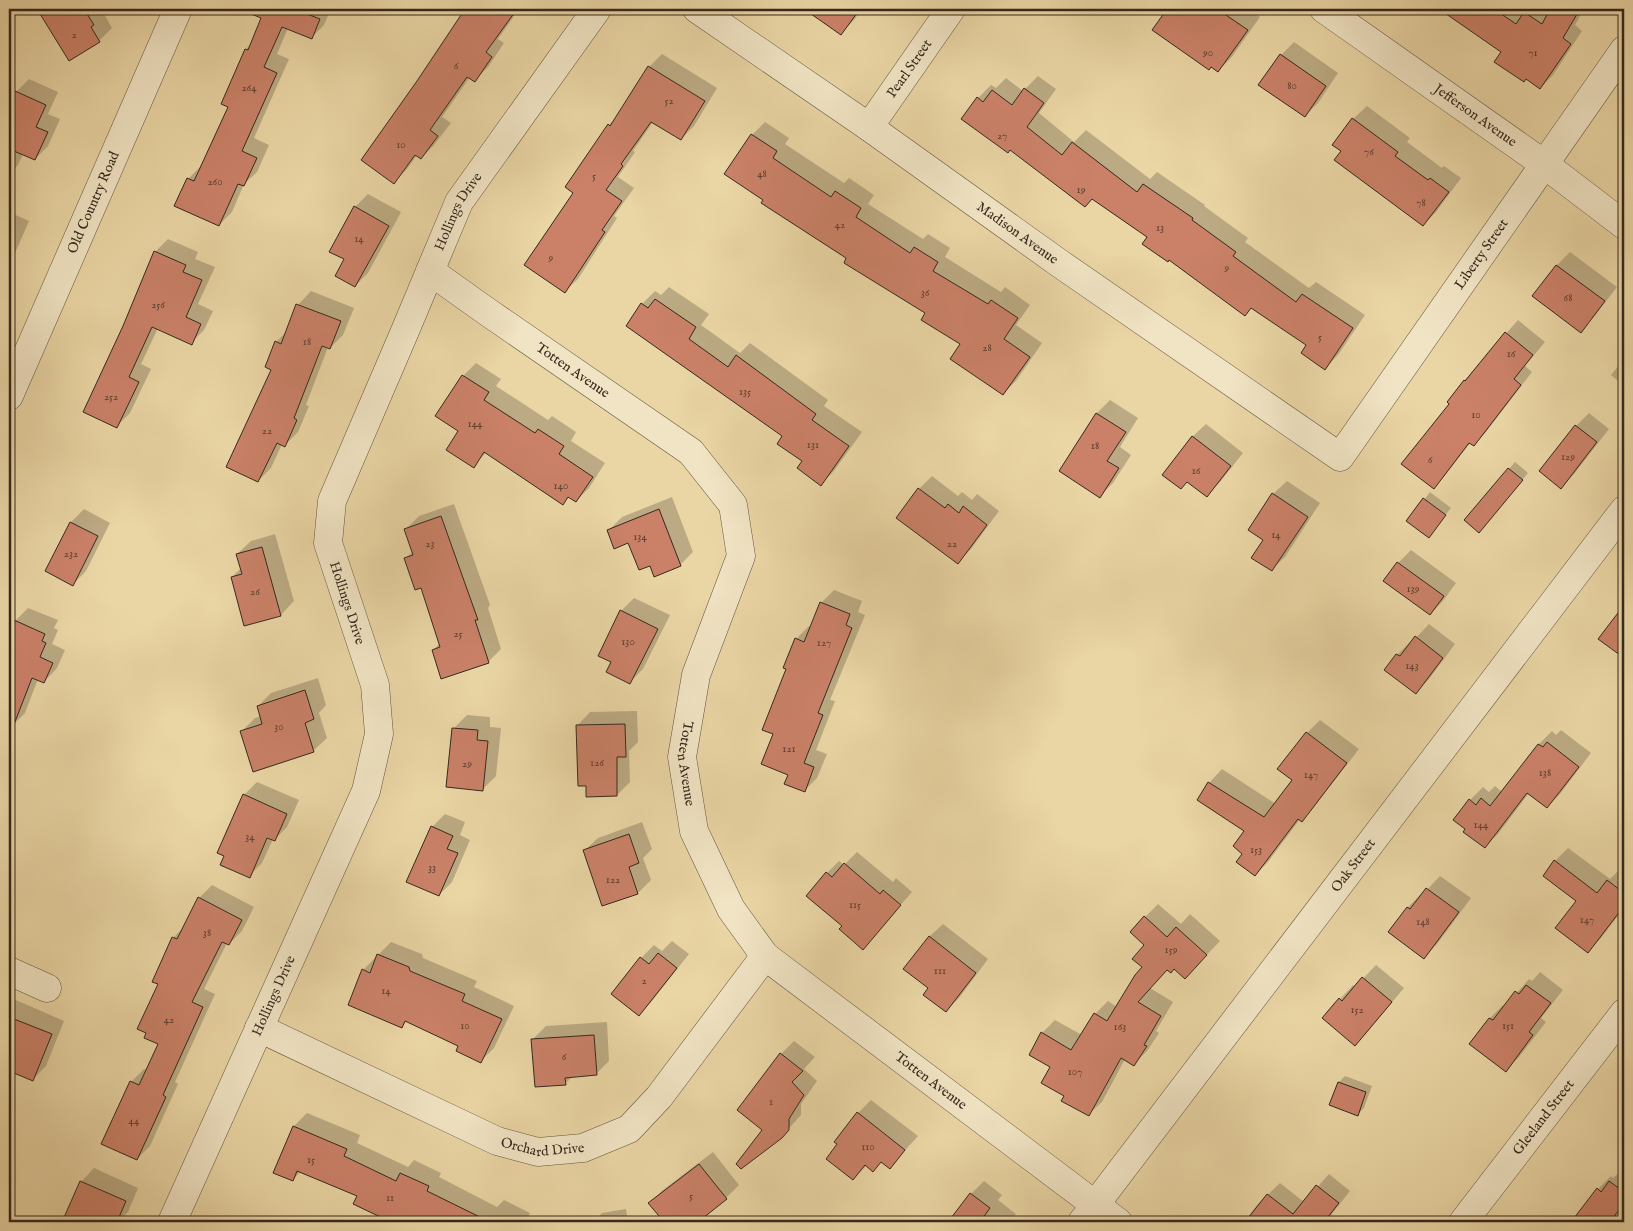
<svg xmlns="http://www.w3.org/2000/svg" width="1633" height="1231" viewBox="0 0 1633 1231" font-family="'IM FELL English',serif">
	<rect width="100%" height="100%" fill="#ead5a4"/>
	<filter id="stains"><feTurbulence type="fractalNoise" baseFrequency=".004" numOctaves="4"/><feColorMatrix values="0 0 0 0 .2 0 0 0 0 .09 0 0 0 0 .02 0 0 0 .5 -.17"/></filter>
	<radialGradient id="worn" r=".72"><stop offset=".6" stop-color="#630" stop-opacity="0"/><stop offset="1" stop-color="#630" stop-opacity=".3"/></radialGradient>
	<path fill="#0003" d="M38 9H105L106 11 104 14 112 28 99 41 70 59Z
		M266 9H331L324 25 311 38 288 28 277 54 289 59 254 138 269 145 257 172 244 184 232 212 219 225 188 179 201 166 229 106 223 103 246 49 251 44Z
		M467 9H519L498 39 504 43 488 67 475 80 470 77 442 117 451 123 434 145 421 158 417 155 407 169 394 182 418 82Z
		M821 9H862L854 20 841 33 816 16Z
		M1168 9H1248L1260 17 1231 58 1218 71 1154 29Z
		M1441 9H1524L1527 11 1529 9H1584L1575 25 1582 31 1553 75 1540 88 1503 52Z
		M1294 42 1338 73 1318 103 1305 116 1281 55Z
		M662 54 717 88 694 126 681 139 653 122 633 151 635 152 618 177 634 188 614 216 617 218 578 279 565 291 609 125 618 116 649 67Z
		M1038 76 1056 89 1039 113 1074 142 1086 130 1150 179 1157 172 1205 205 1204 206 1248 238 1245 242 1309 288 1316 282 1365 315 1338 355 1325 368 1308 345 1252 307 1245 314 978 98 991 85 996 88 1006 78 1023 91Z
		M29 79 58 92 48 114 60 119 48 146 35 159 23 154 18 165 9 174V108L16 92Z
		M1367 106 1410 138 1407 142 1442 168 1444 166 1461 178 1436 212 1423 225 1334 145 1353 119Z
		M765 122 789 138 785 144 844 183 849 178 874 195 868 204 923 239 928 234 950 248 945 257 1001 292 1005 287 1030 305 1016 325 1042 343 1016 381 1003 394 962 344 927 312 726 173 752 135Z
		M368 194 401 212 368 273 355 286 345 259 355 207Z
		M9 212 29 221 9 267Z
		M168 239 198 252 195 259 215 267 198 304 213 311 204 330 191 343 158 328 141 364 151 369 130 413 117 426 124 326 155 252Z
		M1570 252 1617 287 1593 318 1580 331 1534 295 1557 265Z
		M669 287 709 314 701 325 740 353 750 343 828 400 824 406 862 432 834 471 821 484 784 435 642 304 655 291 661 295Z
		M311 291 354 308 343 335 330 348 328 347 306 405 309 406 298 432 285 445 282 444 271 468 258 481 276 342 288 330 298 305Z
		M1518 320 1545 342 1525 366 1532 372 1486 432 1474 445 1471 442 1446 474 1434 487 1451 404 1464 381Z
		M1624 359V386L1611 375Z
		M476 363 501 379 496 386 548 420 552 416 576 432 571 441 605 463 589 488 576 501 570 496 563 503 487 452 473 466 460 431 437 416 463 376Z
		M1110 400 1138 418 1120 447 1131 455 1113 483 1100 496 1060 471 1097 413Z
		M1589 413 1609 429 1574 474 1561 487 1576 426Z
		M1206 424 1243 453 1220 482 1207 495 1192 437Z
		M1515 462 1528 473 1485 525 1465 520Z
		M932 476 958 496 962 492 972 500 977 494 999 511 971 549 958 562 919 489Z
		M1287 481 1320 503 1285 557 1271 570 1264 540 1273 494Z
		M1430 492 1451 508 1429 536 1408 521Z
		M672 497 693 552 680 565 651 564 629 542 609 530 622 517Z
		M454 504 490 605 488 608 501 649 488 662 433 650 440 643 422 586 406 558 413 551 406 529 419 516Z
		M84 509 110 523 86 571 73 584 71 522Z
		M275 534 294 601 281 615 245 624 232 577 241 568 237 554 251 541Z
		M1411 550 1456 583 1443 601 1430 614 1398 563Z
		M834 590 862 601 858 612 865 615 830 700 835 701 816 750 827 754 817 778 804 791 790 774 775 733 796 639 809 626 811 627 821 603Z
		M634 598 670 615 643 669 630 682 612 661 621 611Z
		M28 608 58 620 54 628 58 630 52 644 65 650 57 668 44 682 38 679 25 713 12 726 9 725V633L15 621Z
		M1429 624 1455 644 1429 679 1416 692 1397 655 1410 642 1411 643Z
		M318 678 326 705 319 713 327 738 313 751 242 731 255 718 261 716 258 706 271 693Z
		M637 711 638 742 629 751 630 782 617 795 587 785 577 726 590 712Z
		M467 715 490 717V727L501 728 496 776 483 789 454 728Z
		M1320 720 1359 749 1314 807 1301 820 1300 819 1268 862 1255 875 1244 854 1246 831 1198 800 1209 783 1222 769 1276 804 1293 780 1279 769 1307 733Z
		M1561 730 1591 753 1560 794 1547 807 1529 793 1498 834 1484 847 1470 800 1483 787 1489 792 1495 786 1502 792 1539 744 1552 731 1556 735Z
		M257 782 299 800 287 827 274 840 273 839 262 863 249 876 244 795Z
		M445 814 465 822 460 835 470 840 452 882 439 895 432 827Z
		M642 822 652 849 643 858 651 880 638 893 584 851 598 838Z
		M1568 848 1610 879 1621 868 1624 871V908L1601 938 1588 951 1577 900 1555 861Z
		M857 852 893 882 896 878 912 892 863 948 843 926 827 873 839 861 844 865Z
		M1440 876 1471 898 1437 944 1424 957 1390 932 1408 907 1421 894 1422 895Z
		M212 885 254 907 242 931 229 944 227 943 204 989 215 994 175 1082 178 1084 150 1146 137 1159 131 1082 144 1069 147 1070 159 1044 160 984 154 981 174 937 185 926 199 898Z
		M1158 904 1181 924 1190 914 1220 941 1198 964 1168 969 1150 988 1173 1002 1156 1031 1159 1033 1147 1051 1134 1064 1125 1059 1102 1102 1088 1115 1066 1095 1051 1067 1042 1033 1055 1020 1082 1035 1095 1014 1108 1001 1117 1007 1143 967 1146 945 1145 917Z
		M943 924 988 959 959 998 946 1011 930 988 929 937Z
		M672 941 689 954 652 1001 639 1015 641 958 654 945 662 951Z
		M391 942 422 954 423 958 477 981 474 987 514 1006 494 1048 481 1061 460 1045 408 1020 402 1026 363 970Z
		M1376 965 1404 988 1368 1031 1355 1044 1324 1018 1340 999 1353 985 1355 987Z
		M1540 972 1563 990 1541 1018 1546 1022 1519 1057 1506 1070 1471 1044 1490 1018 1503 1005 1505 1006 1529 979 1532 981Z
		M9 997 64 1021 46 1066 33 1079 9 1070Z
		M607 1022 609 1061 596 1074 573 1076 565 1084 533 1039 546 1026Z
		M794 1041 815 1057 804 1069 817 1081 801 1104V1115L781 1137 764 1130 781 1054Z
		M1345 1076 1372 1086 1364 1108 1358 1114 1339 1082Z
		M871 1100 918 1136 890 1167 882 1161 867 1165 853 1179 838 1144 858 1113Z
		M307 1113 360 1135 357 1143 408 1167 414 1160 441 1173 439 1177 497 1207 504 1200 530 1213 525 1222H392L355 1204 359 1195 301 1171 293 1180 294 1126Z
		M713 1152 739 1185 726 1198 696 1222H666L650 1203 663 1190Z
		M94 1168 138 1188 128 1212 117 1222H63L81 1182Z
		M1623 1169 1624 1170V1207L1613 1222H1568L1573 1217 1575 1219 1598 1189 1611 1176 1613 1178Z
		M1329 1174 1350 1191 1331 1215 1341 1222H1244L1257 1205 1280 1183 1304 1202Z
		M984 1181 1002 1195 998 1200 1016 1214 1010 1222H950L971 1194Z
		M626 1209 628 1222H593L602 1213Z"/>
	<path fill="#ca8168" stroke="#35291d" d="M37 9H84L94 25 91 27 100 42 69 61Z
		M239 9H294L320 19 312 39 282 27 264 67 277 73 242 151 257 158 244 186 238 184 219 226 174 206 187 178 194 181 228 107 221 104 245 49 248 50 261 18Z
		M465 9H517L486 52 492 57 475 82 467 77 430 130 438 136 421 159 415 155 394 184 361 160 417 81Z
		M804 9H860L841 35Z
		M1167 9H1217L1248 30 1218 72 1211 67 1209 70 1152 30Z
		M1439 9H1494L1516 24 1524 12 1542 24 1550 9H1580L1563 38 1571 44 1540 89 1526 79 1524 82 1494 62 1501 52Z
		M1280 54 1326 86 1305 117 1258 85Z
		M648 66 705 101 681 140 651 122 621 164 623 166 606 190 622 201 602 230 605 232 565 293 524 265 573 193 565 187 608 124 610 126Z
		M1024 88 1044 103 1027 127 1062 155 1072 142 1137 192 1143 184 1193 218 1192 220 1236 252 1233 256 1296 302 1302 294 1353 328 1325 370 1301 353 1306 345 1251 308 1245 316 1169 260 1168 262 1142 244 1147 237 1092 199 1085 207 1010 150 1008 153 961 119 977 97 983 102 992 90 1012 105Z
		M15 91 46 105 36 127 48 132 35 160 9 149V105Z
		M1352 118 1398 152 1395 156 1428 180 1430 178 1449 192 1423 226 1334 160 1341 151 1332 145Z
		M751 134 777 151 773 158 831 197 835 191 861 208 856 217 910 253 914 247 938 262 933 271 988 304 991 300 1018 318 1004 339 1030 357 1003 395 950 359 960 344 921 320 925 313 844 263 846 258 761 203 763 200 724 174Z
		M354 206 389 226 355 287 335 276 344 259 329 252Z
		M154 251 186 265 183 272 202 280 186 317 201 324 192 345 152 327 129 377 139 382 117 428 83 412 123 326Z
		M1556 265 1605 301 1581 333 1532 296Z
		M655 299 696 327 689 339 728 367 736 355 816 414 812 420 849 446 821 486 797 468 802 461 777 444 782 436 626 326 641 303 648 308Z
		M296 304 341 321 330 349 322 346 294 418 297 420 285 447 277 443 258 482 226 467 271 370 265 367 275 341 281 344Z
		M1505 332 1533 355 1514 379 1521 385 1474 446 1469 443 1434 489 1401 464 1449 404 1447 402 1464 380 1465 381Z
		M462 375 489 392 484 400 535 433 538 429 564 446 559 454 593 477 576 502 568 497 563 505 484 452 474 468 446 450 458 431 435 416Z
		M1096 413 1126 432 1107 461 1119 468 1100 498 1059 471Z
		M1575 425 1597 442 1561 489 1539 471Z
		M1192 436 1231 466 1207 497 1187 482 1181 489 1162 475Z
		M1508 468 1523 480 1479 533 1464 520Z
		M918 488 945 508 948 504 959 513 963 506 987 525 958 564 896 518Z
		M1272 493 1308 517 1272 571 1251 558 1263 540 1248 530Z
		M1423 498 1446 515 1429 538 1406 521Z
		M659 509 681 566 654 577 650 566 639 570 628 543 614 549 607 530Z
		M441 516 478 620H475L489 663 441 679 432 650 440 647 421 588 415 590 404 558 413 555 404 529Z
		M70 522 98 536 73 586 45 571Z
		M262 547 281 616 244 626 231 577 242 574 236 554Z
		M1397 562 1444 596 1430 615 1383 581Z
		M820 602 850 614 846 625 852 628 818 713 823 715 804 763 814 767 805 792 784 784 788 775 761 764 773 734 762 730 786 669 783 668 795 638 804 642Z
		M1624 605V658L1598 639Z
		M620 610 658 629 630 684 606 672 611 662 598 656Z
		M14 620 45 634 42 641 46 643 40 657 53 663 44 683 32 678 11 732H9V632Z
		M1415 636 1443 658 1416 694 1384 670 1396 654 1400 656Z
		M305 690 314 719 305 723 314 752 253 772 240 731 262 724 257 706Z
		M625 724 626 757H617V796L586 797V786H578L576 725Z
		M452 728 478 730 477 740 488 741 483 791 446 787Z
		M1306 732 1347 763 1302 822 1298 819 1255 876 1236 862 1242 854 1233 846 1244 831 1197 800 1208 782 1264 817 1292 780 1277 769Z
		M1547 742 1579 767 1547 808 1527 793 1485 848 1463 832 1465 829 1453 820 1469 799 1476 805 1481 798 1490 806 1538 744 1543 747Z
		M243 794 287 814 275 841 267 838 250 878 220 865 224 856 217 853Z
		M431 826 453 836 447 849 458 853 439 896 406 882Z
		M629 834 639 863 629 867 638 894 602 906 583 850Z
		M1554 860 1597 893 1607 880 1624 893V906L1588 953 1555 928 1576 901 1543 876Z
		M844 863 880 894 883 890 901 905 863 950 839 929 842 926 806 896 826 872 832 877Z
		M1426 888 1459 912 1424 959 1388 932 1407 907 1410 909Z
		M198 897 242 920 229 945 222 942 192 1002 203 1007 163 1095 166 1097 137 1160 101 1144 130 1081 139 1085 158 1044 144 1038 146 1033 137 1029 158 984 152 982 172 937 177 939Z
		M1144 916 1167 937 1176 927 1207 955 1185 979 1174 969 1171 973 1167 970 1138 1002 1161 1016 1144 1045 1147 1046 1134 1066 1121 1058 1089 1116 1061 1101 1064 1096 1041 1083 1050 1067 1029 1055 1041 1032 1071 1050 1094 1013 1107 1021 1135 975 1142 967 1132 959 1144 945 1130 932Z
		M929 936 976 973 946 1012 923 995 928 988 903 969Z
		M658 953 677 968 639 1016 611 994 640 957 649 964Z
		M377 954 409 967 410 971 465 994 462 1001 502 1019 481 1063 456 1051 458 1046 405 1021 402 1028 348 1005 362 969 370 973Z
		M1362 977 1392 1002 1355 1046 1322 1018 1339 998 1342 1001Z
		M1526 985 1551 1003 1529 1032 1533 1035 1506 1072 1469 1044 1489 1018 1493 1020 1515 991 1519 994Z
		M9 1017 52 1034 33 1081 9 1071Z
		M594 1035 597 1075 565 1078 566 1085 535 1087 531 1039Z
		M780 1053 803 1071 792 1082 804 1095 789 1119V1130L782 1138 741 1169 736 1164 762 1130 737 1110Z
		M1338 1082 1366 1092 1358 1116 1329 1105Z
		M857 1112 905 1150 890 1169 881 1162 873 1172 865 1165 853 1180 826 1159 837 1144 834 1142Z
		M293 1126 347 1149 344 1156 396 1181 400 1173 429 1186 427 1191 490 1222H391L353 1204 357 1196 297 1171 293 1181 273 1173Z
		M699 1164 727 1199 698 1222H664L648 1203Z
		M80 1181 126 1201 117 1222H62Z
		M1609 1181 1624 1192V1203L1610 1222H1571L1597 1188 1601 1192Z
		M1316 1185 1339 1203 1324 1222H1245L1267 1194 1293 1214Z
		M970 1193 990 1208 980 1222H948Z"/>
	<g fill="none" stroke-linecap="round" stroke-linejoin="round">
		<defs>
			<g id="minor">
				<path id="s1" d="M697 9 869 127 1059 263 1340 457 1624 50"/>
				<path id="s2" d="M1324 9 1544 164 1624 225"/>
				<path id="s3" d="M869 127 951 9"/>
				<path id="s4" d="M430 271 489 313 691 452 733 505 741 556 696 675 682 757 694 831 731 909 765 956 1118 1222"/>
				<path id="s5" d="M9 396 178 9"/>
				<path d="M9 971 47 988"/>
				<path id="s6" d="M259 1028 497 1141 538 1152 583 1148 629 1129 659 1097 765 956"/>
				<path id="s7" d="M172 1222 366 791 379 734 375 685 328 543 332 501 405 331 459 202 597 9"/>
				<path id="s8" d="M1082 1222 1624 510"/>
				<path id="s9" d="M1463 1222 1624 1013"/>
			</g>
		</defs>
		<use href="#minor" stroke="#62543f" stroke-width="29"/>
		<use href="#minor" stroke="#f1e4c4" stroke-width="28"/>
	</g>
	<g text-anchor="middle" dominant-baseline="central" stroke-width="5" stroke-linejoin="round" paint-order="stroke">
		<g font-size="11" fill="#5a3f30">
			<text x="74" y="35">2</text>
			<text x="1208" y="53">90</text>
			<text x="1533" y="53">71</text>
			<text x="456" y="66">6</text>
			<text x="1292" y="86">80</text>
			<text x="249" y="88">264</text>
			<text x="669" y="101">52</text>
			<text x="1002" y="136">27</text>
			<text x="401" y="145">10</text>
			<text x="1369" y="152">76</text>
			<text x="762" y="174">48</text>
			<text x="594" y="176">5</text>
			<text x="215" y="182">260</text>
			<text x="1081" y="190">19</text>
			<text x="1421" y="203">78</text>
			<text x="840" y="225">42</text>
			<text x="1160" y="228">13</text>
			<text x="359" y="239">14</text>
			<text x="551" y="258">9</text>
			<text x="1227" y="268">9</text>
			<text x="925" y="293">36</text>
			<text x="1568" y="298">68</text>
			<text x="158" y="305">256</text>
			<text x="1320" y="337">5</text>
			<text x="307" y="342">18</text>
			<text x="987" y="348">28</text>
			<text x="1511" y="354">16</text>
			<text x="745" y="392">135</text>
			<text x="111" y="397">252</text>
			<text x="1476" y="415">10</text>
			<text x="475" y="424">144</text>
			<text x="267" y="431">22</text>
			<text x="813" y="445">131</text>
			<text x="1095" y="446">18</text>
			<text x="1568" y="457">129</text>
			<text x="1430" y="460">6</text>
			<text x="1196" y="471">16</text>
			<text x="561" y="486">140</text>
			<text x="1276" y="535">14</text>
			<text x="640" y="537">134</text>
			<text x="430" y="544">23</text>
			<text x="952" y="544">22</text>
			<text x="71" y="554">232</text>
			<text x="1413" y="589">139</text>
			<text x="255" y="592">26</text>
			<text x="458" y="634">25</text>
			<text x="628" y="642">130</text>
			<text x="824" y="643">127</text>
			<text x="1412" y="666">143</text>
			<text x="279" y="727">30</text>
			<text x="789" y="749">121</text>
			<text x="597" y="763">126</text>
			<text x="467" y="764">29</text>
			<text x="1545" y="773">138</text>
			<text x="1311" y="775">147</text>
			<text x="1481" y="825">144</text>
			<text x="250" y="837">34</text>
			<text x="1256" y="850">153</text>
			<text x="432" y="868">33</text>
			<text x="613" y="880">122</text>
			<text x="855" y="905">115</text>
			<text x="1587" y="920">147</text>
			<text x="1423" y="922">148</text>
			<text x="207" y="933">38</text>
			<text x="1171" y="950">159</text>
			<text x="940" y="971">111</text>
			<text x="644" y="981">2</text>
			<text x="386" y="991">14</text>
			<text x="1357" y="1010">152</text>
			<text x="169" y="1020">42</text>
			<text x="465" y="1026">10</text>
			<text x="1508" y="1026">151</text>
			<text x="1120" y="1027">163</text>
			<text x="564" y="1057">6</text>
			<text x="1075" y="1072">107</text>
			<text x="771" y="1102">1</text>
			<text x="134" y="1121">44</text>
			<text x="868" y="1147">110</text>
			<text x="311" y="1160">15</text>
			<text x="691" y="1196">5</text>
			<text x="390" y="1198">11</text>
		</g>
		<g font-size="14" fill="#35291d" stroke="#f1e4c4">
			<text stroke="none"><textPath href="#s3" startOffset="71">Pearl Street</textPath></text>
			<text stroke="none"><textPath href="#s2" startOffset="185">Jefferson Avenue</textPath></text>
			<text stroke="none"><textPath href="#s5" startOffset="211">Old Country Road</textPath></text>
			<text stroke="none"><textPath href="#s7" startOffset="1088">Hollings Drive</textPath></text>
			<text stroke="none"><textPath href="#s1" startOffset="391">Madison Avenue</textPath></text>
			<text stroke="none"><textPath href="#s1" startOffset="1031">Liberty Street</textPath></text>
			<text stroke="none"><textPath href="#s4" startOffset="174">Totten Avenue</textPath></text>
			<text transform="translate(347 603) rotate(72)">Hollings Drive</text>
			<text stroke="none"><textPath href="#s4" startOffset="654">Totten Avenue</textPath></text>
			<text stroke="none"><textPath href="#s8" startOffset="448">Oak Street</textPath></text>
			<text stroke="none"><textPath href="#s7" startOffset="248">Hollings Drive</textPath></text>
			<text stroke="none"><textPath href="#s4" startOffset="1074">Totten Avenue</textPath></text>
			<text stroke="none"><textPath href="#s9" startOffset="132">Gleeland Street</textPath></text>
			<text stroke="none"><textPath href="#s6" startOffset="310">Orchard Drive</textPath></text>
		</g>
	</g>
	<rect width="1633" height="1231" fill="none" stroke="#ead5a4" stroke-width="30"/>
	<rect x="10" y="10" width="1613" height="1211" fill="none" stroke="#35291d" stroke-width="2.5"/>
	<rect x="15" y="15" width="1603" height="1201" fill="none" stroke="#35291d"/>
	<rect width="100%" height="100%" filter="url(#stains)"/>
	<rect width="100%" height="100%" fill="url(#worn)"/>
</svg>
